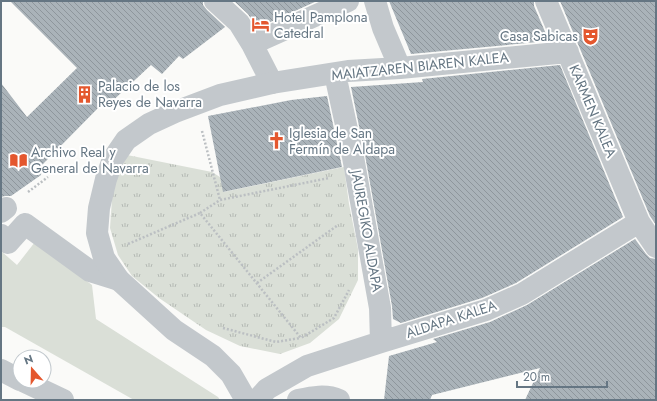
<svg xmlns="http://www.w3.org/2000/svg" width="657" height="401" viewBox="0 0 657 401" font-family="Jost,sans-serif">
	<defs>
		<pattern id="park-tufts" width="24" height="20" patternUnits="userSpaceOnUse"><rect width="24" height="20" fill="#dadfd7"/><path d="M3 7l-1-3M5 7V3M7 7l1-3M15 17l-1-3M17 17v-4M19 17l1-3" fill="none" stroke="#b4b9b4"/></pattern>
		<pattern id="building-back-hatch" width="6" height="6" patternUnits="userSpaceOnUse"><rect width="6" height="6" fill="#aab3b9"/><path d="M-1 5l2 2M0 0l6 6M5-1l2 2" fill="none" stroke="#8e969c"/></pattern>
	</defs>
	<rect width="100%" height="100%" fill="#fafaf8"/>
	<path fill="#dadfd7" d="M35 242 92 285 96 319 218 397 220 400H134L5 327H1V251L17 265Z"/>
	<path fill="url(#park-tufts)" d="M127 155 212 172 220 177 224 192 344 167 349 204 358 249V280L339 319 310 343 280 354 240 346 206 330 159 298 132 276 118 255 110 228 113 185Z"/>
	<path fill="url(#building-back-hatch)" d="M10 1H203V5L207 10 225 27 183 59 179 56 162 74 151 65 107 106H100L42 165 41 175 11 196H5L1 197V83L27 117 77 68Z
		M234 1H317L257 28 248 14Z
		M389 1H534V6L549 41 411 54Z
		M560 1H656V225L650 216Z
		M560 65 623 217 516 283 482 298 401 323 393 319 392 306 365 155 351 87 423 82 422 79Z
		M327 96 342 167 223 192 208 116 291 100Z
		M635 239 646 254 650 258 656 259V400H525L540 368 432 395 430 400H384L389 356 437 342 433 339 490 322 527 305Z"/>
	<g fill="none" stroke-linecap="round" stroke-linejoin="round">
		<path stroke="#bbbfc2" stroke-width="2.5" stroke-dasharray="2 2" stroke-linecap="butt" d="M202 131 220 200
			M28 192 48 177
			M200 213 220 200 329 178
			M128 244 200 213 301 338 334 318 349 290
			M257 283 338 225
			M223 328 276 342 300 338"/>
		<path stroke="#c3c8cc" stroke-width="22" d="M215 1 239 23 252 44
			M272 83 252 44 348 1
			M1 212 6 208
			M1 235 8 243 25 224 90 271 119 280"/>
		<path stroke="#c3c8cc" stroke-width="22" d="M375 1 383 28 400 68
			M546 1 639 222 656 247
			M335 74 353 157 380 308 381 342
			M1 370 20 380
			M23 381 63 400
			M246 400 231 374 213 356 174 330 119 280 104 258 97 233 99 208 106 179 113 159 126 140 149 124 175 112 220 95 272 83 348 71 400 68 568 52
			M257 400 267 389 307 366 381 342 486 310 522 294 639 222
			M298 400C312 397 326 394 339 400"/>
	</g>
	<defs>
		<symbol id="hotel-bare" viewBox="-9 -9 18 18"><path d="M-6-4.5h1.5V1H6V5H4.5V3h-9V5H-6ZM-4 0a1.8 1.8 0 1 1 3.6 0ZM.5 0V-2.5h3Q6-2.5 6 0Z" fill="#e4572e" stroke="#fff" stroke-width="2.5" paint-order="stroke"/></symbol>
		<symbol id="theatre-bare" viewBox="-9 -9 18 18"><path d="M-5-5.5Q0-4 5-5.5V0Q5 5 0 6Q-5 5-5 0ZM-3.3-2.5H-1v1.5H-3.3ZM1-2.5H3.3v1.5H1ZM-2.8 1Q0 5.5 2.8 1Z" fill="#e4572e" stroke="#fff" stroke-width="2.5" paint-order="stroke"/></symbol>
		<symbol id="building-bare" viewBox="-9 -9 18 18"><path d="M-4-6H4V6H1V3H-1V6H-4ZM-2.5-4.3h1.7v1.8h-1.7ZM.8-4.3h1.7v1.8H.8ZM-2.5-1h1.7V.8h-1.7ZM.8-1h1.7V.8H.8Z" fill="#e4572e" stroke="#fff" stroke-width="2.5" paint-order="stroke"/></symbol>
		<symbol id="church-bare" viewBox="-9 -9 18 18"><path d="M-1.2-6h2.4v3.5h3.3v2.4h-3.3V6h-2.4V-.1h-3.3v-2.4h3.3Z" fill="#e4572e" stroke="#fff" stroke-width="2.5" paint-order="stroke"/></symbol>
		<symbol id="library-bare" viewBox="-9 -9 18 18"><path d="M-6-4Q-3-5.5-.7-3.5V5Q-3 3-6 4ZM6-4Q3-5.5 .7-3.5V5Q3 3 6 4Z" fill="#e4572e" stroke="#fff" stroke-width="2.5" paint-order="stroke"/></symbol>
	</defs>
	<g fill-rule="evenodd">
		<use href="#hotel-bare" x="248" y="12" width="25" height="25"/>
		<use href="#theatre-bare" x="578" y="24" width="25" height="25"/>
		<use href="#building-bare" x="72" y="82" width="25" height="25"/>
		<use href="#church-bare" x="264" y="128" width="25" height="25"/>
		<use href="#library-bare" x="6" y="148" width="25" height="25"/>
	</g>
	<g text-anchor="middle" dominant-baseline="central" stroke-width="4" stroke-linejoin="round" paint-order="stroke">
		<g font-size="14" fill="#657683" stroke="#fff" text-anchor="start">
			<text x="274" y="17">Hotel Pamplona<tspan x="274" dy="16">Catedral</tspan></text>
			<text x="578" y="36" text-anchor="end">Casa Sabicas</text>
			<text x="98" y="86">Palacio de los<tspan x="98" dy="16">Reyes de Navarra</tspan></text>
			<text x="289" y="133">Iglesia de San<tspan x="289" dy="16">Fermín de Aldapa</tspan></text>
			<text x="31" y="152">Archivo Real y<tspan x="31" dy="16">General de Navarra</tspan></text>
		</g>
		<g font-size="14" fill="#657683" stroke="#fff">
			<text transform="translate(420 66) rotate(-6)">MAIATZAREN BIAREN KALEA</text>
			<text transform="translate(593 111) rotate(67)">KARMEN KALEA</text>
			<text transform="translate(367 231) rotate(80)">JAUREGIKO ALDAPA</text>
			<text transform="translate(451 319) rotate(-18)">ALDAPA KALEA</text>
		</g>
	</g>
	<rect width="657" height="401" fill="none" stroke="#657683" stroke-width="4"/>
	<g transform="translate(32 369) rotate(340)"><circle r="19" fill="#ffffff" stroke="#c1c8cd"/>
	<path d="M0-3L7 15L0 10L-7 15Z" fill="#e4572e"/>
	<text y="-6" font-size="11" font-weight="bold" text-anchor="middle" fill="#657683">N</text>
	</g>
	<path d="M517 381v6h90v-6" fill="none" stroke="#657683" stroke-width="2"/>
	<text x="523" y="381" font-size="12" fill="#657683" stroke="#ffffff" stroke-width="3" paint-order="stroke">20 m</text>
</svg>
